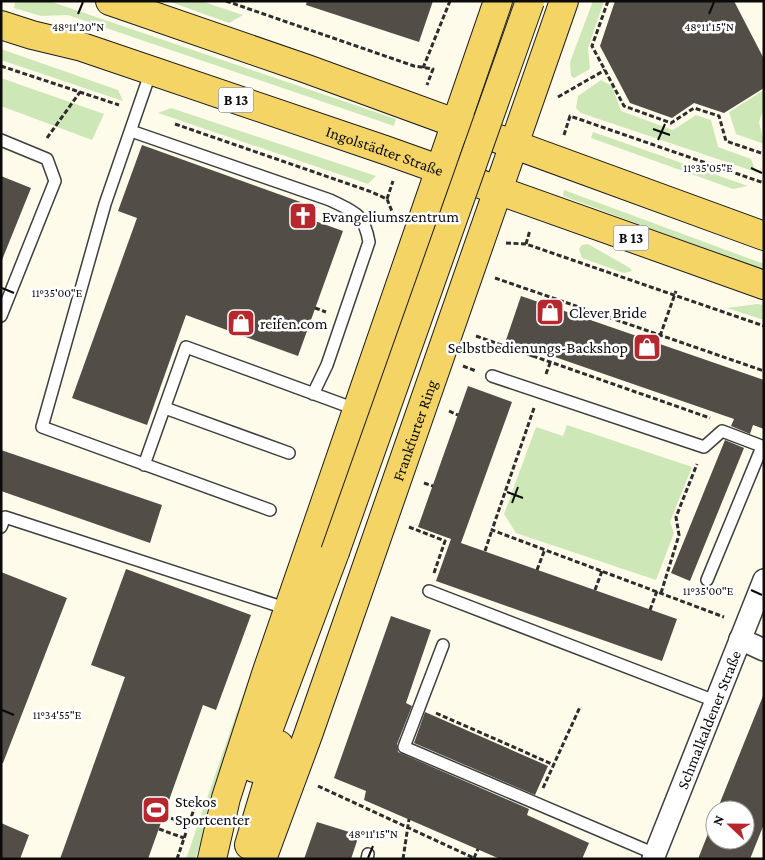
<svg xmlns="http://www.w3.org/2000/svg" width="765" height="860" viewBox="0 0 765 860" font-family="'Crimson Pro',serif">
	<rect width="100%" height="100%" fill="#fefbea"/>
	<path fill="#cee7b6" d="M21 1H49L396 119 394 126 68 15 41 16 14 8 15 3Z
		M168 1H201L243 15 229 23Z
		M593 1H604L588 48 590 69 574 78 571 76 570 62Z
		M1 49 118 90 123 101 1 60Z
		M1 78 104 114 92 140 1 106Z
		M601 80 612 86 621 111 673 130 696 115 711 120 718 147 751 159 756 172 581 113 576 108 578 96Z
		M764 90V108L759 122 764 144 736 134 729 112Z
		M171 108 376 176 368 184 158 113Z
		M593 132 748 186 733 189 591 138Z
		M564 190 764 264V271L563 196Z
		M588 244 630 268 632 271 624 273 582 258 579 249 582 245Z
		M757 304 764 305V320L727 308Z
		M567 425 692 467 670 522 674 533 656 580 516 533 504 514 536 427 563 436Z
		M256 657 259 661 220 788 195 859H186Z"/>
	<path fill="#534d48" d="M307 1H433L419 42 306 5Z
		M615 1H734L764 59V88L724 113 694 103 672 118 630 103 600 46Z
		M142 145 306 204 301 216 343 231 298 356 186 315 147 425 72 398 137 218 118 211Z
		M1 176 31 188 2 260H1Z
		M521 296 764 380V429L753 425 750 434 731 426 734 419 506 340Z
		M468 386 512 402 461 543 677 619 662 661 436 581 451 539 418 527Z
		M725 440 744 448 690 581 671 573Z
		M1 450 162 505 150 543 1 491Z
		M126 569 251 615 216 710 203 705 148 859H60L125 677 91 665Z
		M1 572 67 598 3 763H1Z
		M391 616 431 630 406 703 412 706 397 744 398 752 529 809 527 815 589 843 582 859H500L364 800 366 791 334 778Z
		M763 696 764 824 750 859H698L715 816V840H745V810H717Z
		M425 712 548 766 535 795 414 743Z
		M317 822 359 835 351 859H304Z
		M1 823 29 835 20 859H1Z"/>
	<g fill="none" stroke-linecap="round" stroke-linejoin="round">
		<defs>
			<path id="lane" d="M151 71 105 204 42 427 270 510
				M131 131 330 200C354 212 364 213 369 242L327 365 313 394
				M1 140 47 159 55 181 1 316
				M492 376 704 447 722 431 764 447
				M165 408 289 453
				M144 465 186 347 358 410
				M1 527 5 517 288 609
				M707 580 762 447
				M429 591 715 701
				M443 645 404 747 655 854
				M367 859 368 854"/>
			<g id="street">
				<path d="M740 639 764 650"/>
				<path id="s1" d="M653 859 764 580"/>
			</g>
			<g id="primary">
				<path d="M110 1 307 69 764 236"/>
				<path id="s2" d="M1 25 32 35 82 47 385 150 764 285"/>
				<path d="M254 768 335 552"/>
				<path d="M249 845 279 745"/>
				<path d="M212 859 226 798 266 674 498 1"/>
				<path id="s3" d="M262 859 308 735 564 1"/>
			</g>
		</defs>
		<use href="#lane" stroke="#3e3e3e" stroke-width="14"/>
		<use href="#street" stroke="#3e3e3e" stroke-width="24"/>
		<use href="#primary" stroke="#1c1c1c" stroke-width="30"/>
		<path stroke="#2d2d2d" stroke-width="3" stroke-dasharray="5 2.5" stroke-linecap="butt" d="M226 1 414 66 433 69 427 85
			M608 1 592 46 624 106 671 123 694 108 719 116 726 141 764 154
			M1 66 119 105
			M423 68 450 1
			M558 97 605 70
			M175 124 369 191 387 199 395 219
			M564 135 570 116 764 183
			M47 138 80 92
			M387 199 393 181
			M506 243 526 244 764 326
			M526 244 530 230
			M495 278 764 371
			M315 308 326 312
			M476 336 710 418
			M660 336 676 291
			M531 357 533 350
			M463 366 476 371
			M546 374 550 363
			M534 408 492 530 724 617
			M449 411 458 415
			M424 483 433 486
			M409 527 445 541 434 573
			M485 551 492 530
			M537 570 545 549
			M595 590 602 571
			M661 593 679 535 676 517 697 464
			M650 610 657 591
			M436 713 552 764
			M318 786 476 859
			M543 788 580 707
			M164 816 189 824
			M159 829 184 838
			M474 858 478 849
			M177 859 195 806
			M403 859 409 819"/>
		<use href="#lane" stroke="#fff" stroke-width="11"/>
		<use href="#street" stroke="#fff" stroke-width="21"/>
		<use href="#primary" stroke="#f4d464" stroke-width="28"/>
		<defs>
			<path id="primary-bridge" d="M335 552 530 1"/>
		</defs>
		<use href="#primary-bridge" stroke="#1c1c1c" stroke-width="30" stroke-linecap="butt"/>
		<use href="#primary-bridge" stroke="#f4d464" stroke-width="28"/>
	</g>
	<path fill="none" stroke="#0b0b0b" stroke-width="2" d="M78 14 83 2M709 14 714 2M653 129 670 135M658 140 665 124M751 168 762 173M2 288 14 293M507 492 523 498M512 503 518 487M751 590 762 595M2 710 14 715M368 858 373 846"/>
	<defs>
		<symbol id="church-square" viewBox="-11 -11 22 22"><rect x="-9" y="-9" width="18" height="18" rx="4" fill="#b6282d" stroke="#fff"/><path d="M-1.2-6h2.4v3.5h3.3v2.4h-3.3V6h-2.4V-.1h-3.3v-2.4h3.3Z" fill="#fff"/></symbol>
		<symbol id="shop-square" viewBox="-11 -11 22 22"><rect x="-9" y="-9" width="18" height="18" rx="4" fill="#b6282d" stroke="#fff"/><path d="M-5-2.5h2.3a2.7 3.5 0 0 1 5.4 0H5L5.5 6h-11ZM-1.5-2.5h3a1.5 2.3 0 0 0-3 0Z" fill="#fff"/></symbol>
		<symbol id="stadium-square" viewBox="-11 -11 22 22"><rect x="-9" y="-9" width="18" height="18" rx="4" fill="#b6282d" stroke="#fff"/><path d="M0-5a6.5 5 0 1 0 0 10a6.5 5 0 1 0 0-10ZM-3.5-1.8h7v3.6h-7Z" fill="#fff"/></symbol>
	</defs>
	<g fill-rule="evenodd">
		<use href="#church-square" x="287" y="200" width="32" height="32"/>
		<use href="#shop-square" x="534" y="296" width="32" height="32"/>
		<use href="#shop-square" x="225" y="307" width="32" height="32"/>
		<use href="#shop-square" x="631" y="331" width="32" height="32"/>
		<use href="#stadium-square" x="140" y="794" width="32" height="32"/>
	</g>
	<g text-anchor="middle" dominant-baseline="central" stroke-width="5" stroke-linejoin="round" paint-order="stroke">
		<g fill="#fff" stroke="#545454" stroke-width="1">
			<rect x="218.5" y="87.5" width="35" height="25" rx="4"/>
			<rect x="613.5" y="225.5" width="35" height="25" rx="4"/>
		</g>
		<g font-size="15" font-weight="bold" fill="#0b0b0b">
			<text x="236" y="100">B 13</text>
			<text x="631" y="238">B 13</text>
		</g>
		<g font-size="16" fill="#0b0b0b" stroke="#fff">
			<text stroke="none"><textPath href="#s2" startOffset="404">Ingolstädter Straße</textPath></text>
			<text stroke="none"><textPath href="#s3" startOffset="455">Frankfurter Ring</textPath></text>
			<text stroke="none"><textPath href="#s1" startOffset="150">Schmalkaldener Straße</textPath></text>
		</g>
		<g font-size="16" fill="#0b0b0b" stroke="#fff" text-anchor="start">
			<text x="322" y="216">Evangeliumszentrum</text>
			<text x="569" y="312">Clever Bride</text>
			<text x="260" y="323">reifen.com</text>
			<text x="628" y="347" text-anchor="end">Selbstbedienungs-Backshop</text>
			<text x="175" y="801">Stekos<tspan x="175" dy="18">Sportcenter</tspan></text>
		</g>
	</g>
	<g font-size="12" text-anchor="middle" fill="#0b0b0b" stroke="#fff" stroke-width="5" stroke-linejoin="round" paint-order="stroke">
		<text x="78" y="31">48°11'20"N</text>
		<text x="709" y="31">48°11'15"N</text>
		<text x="708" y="172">11°35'05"E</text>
		<text x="57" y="297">11°35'00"E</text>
		<text x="708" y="595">11°35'00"E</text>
		<text x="57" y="719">11°34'55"E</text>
		<text x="373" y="838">48°11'15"N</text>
	</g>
	<rect width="765" height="860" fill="none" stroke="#0b0b0b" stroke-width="5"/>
	<g transform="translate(730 825) rotate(292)"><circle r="24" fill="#ffffff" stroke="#9d9d9d"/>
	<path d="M0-4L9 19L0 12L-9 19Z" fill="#b6282d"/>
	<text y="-8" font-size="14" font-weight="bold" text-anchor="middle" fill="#0b0b0b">N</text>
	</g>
</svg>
